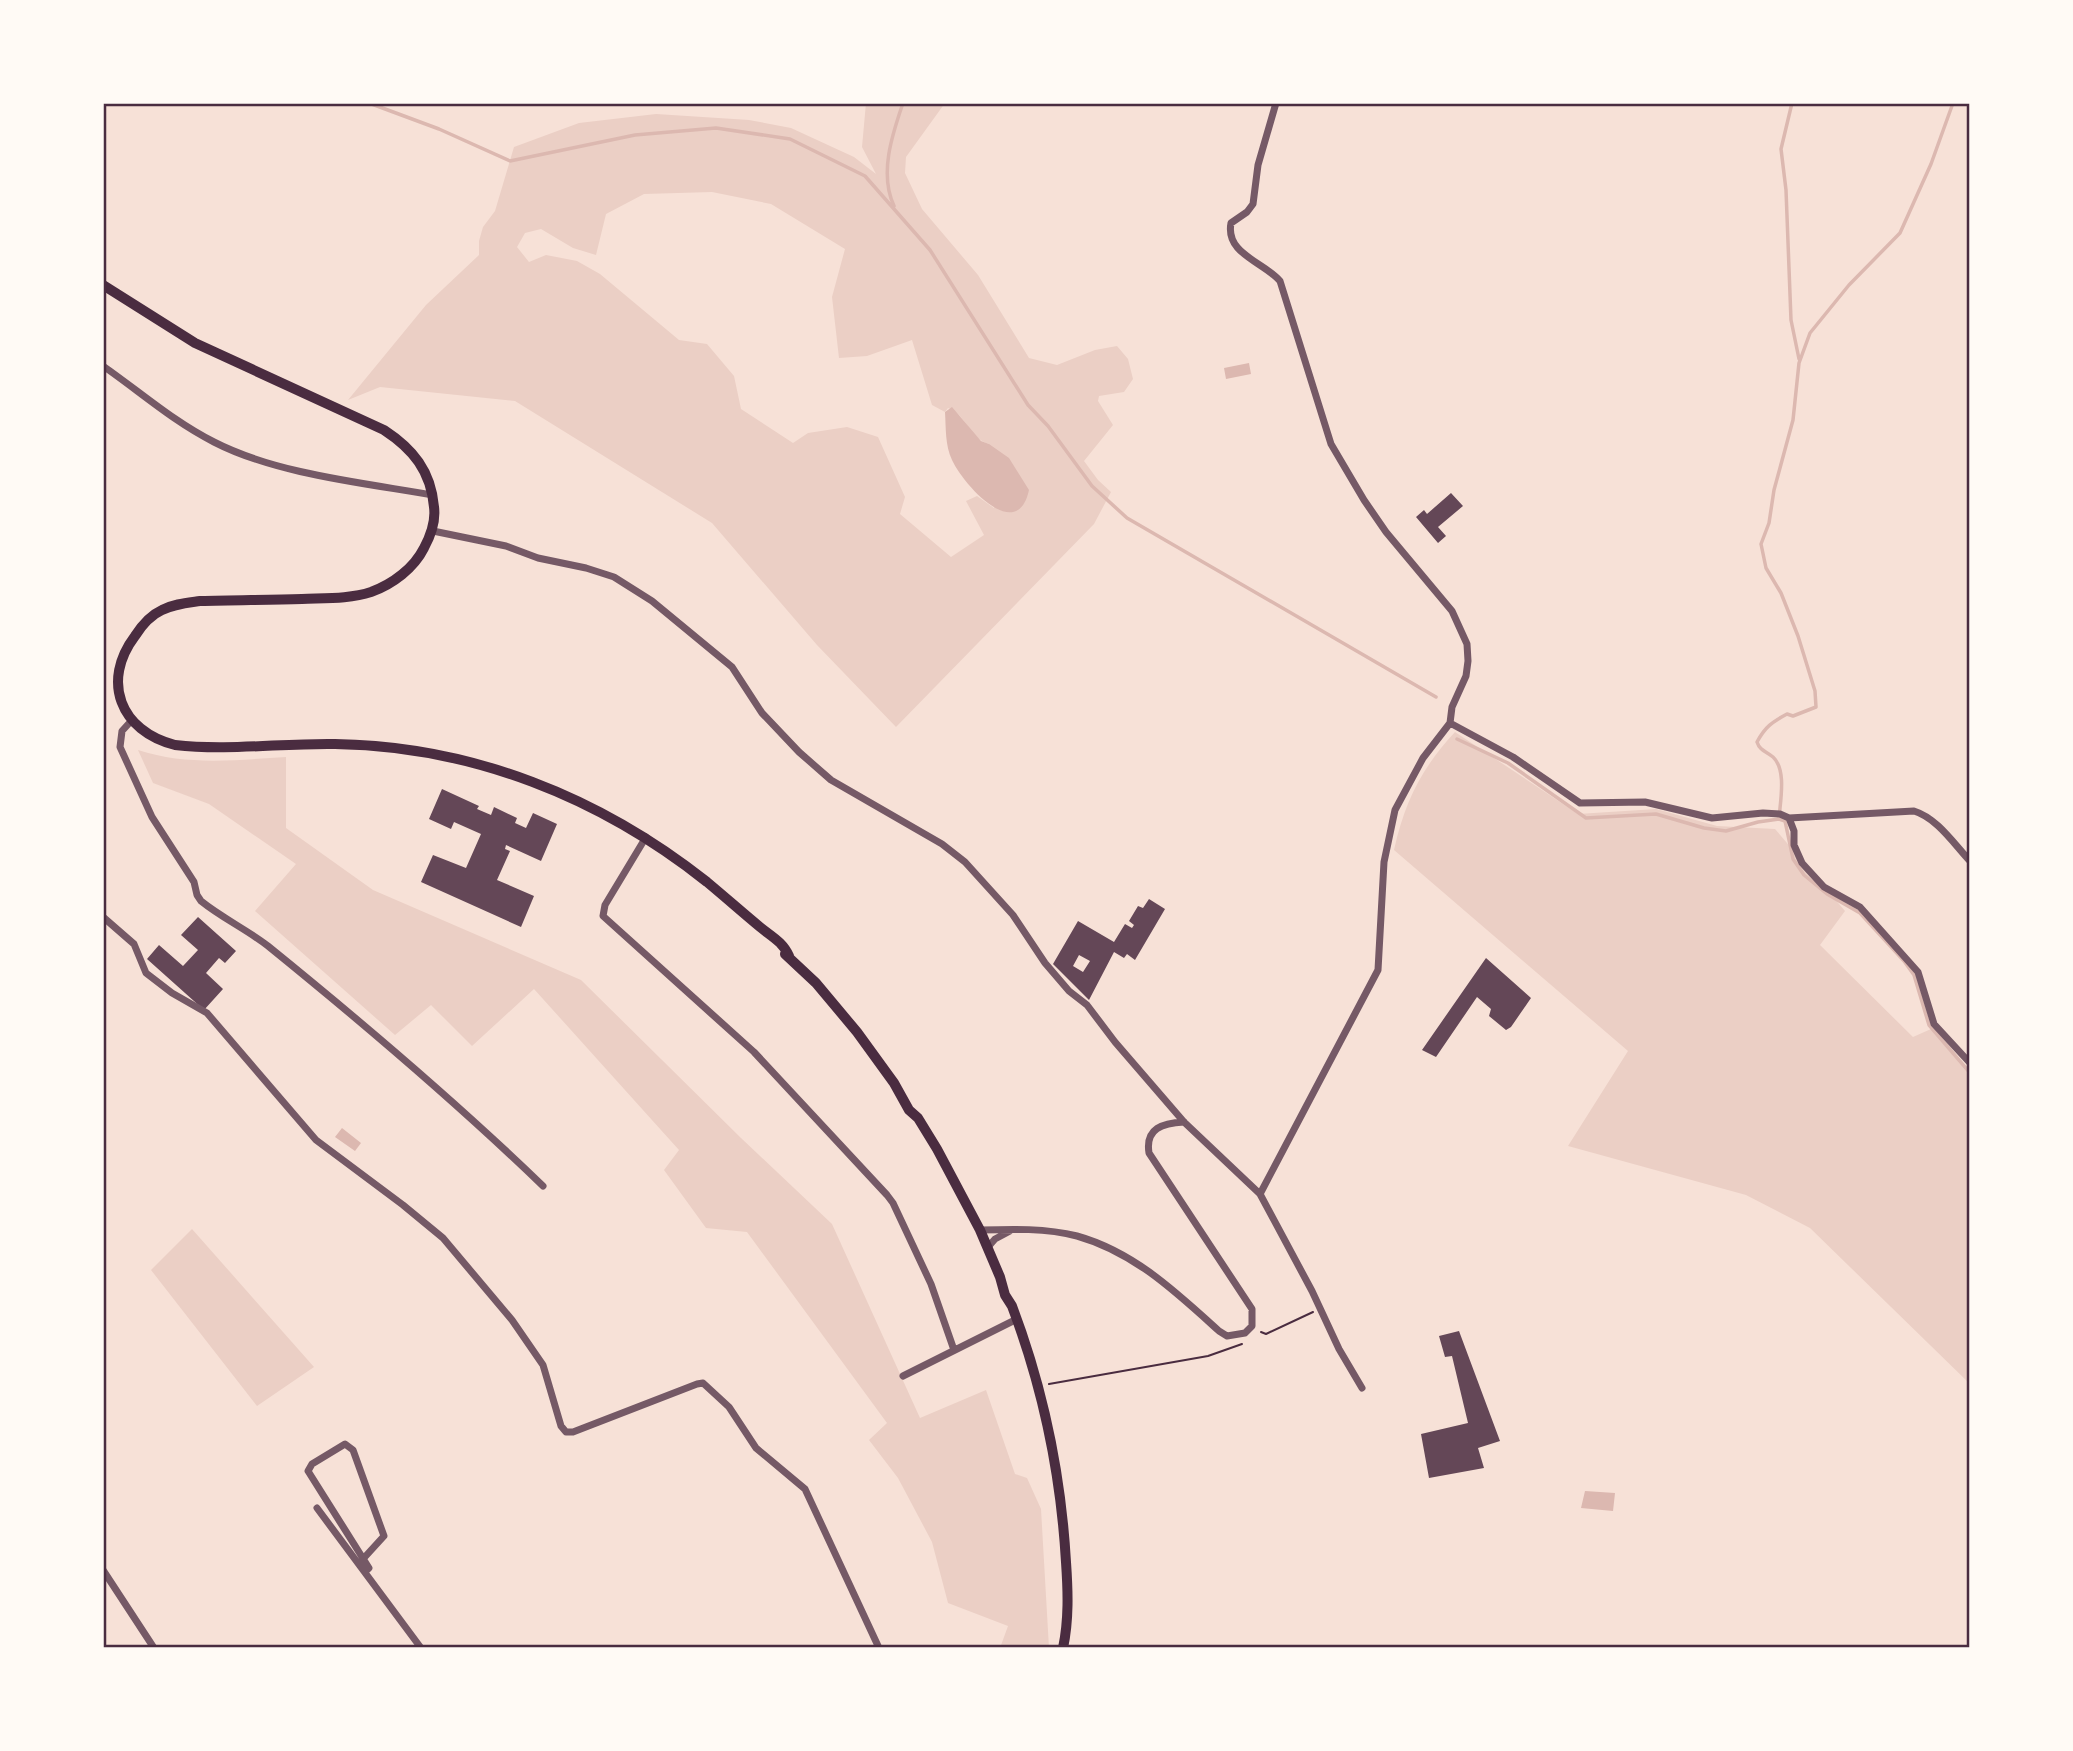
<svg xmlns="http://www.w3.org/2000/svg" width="2073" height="1751" viewBox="0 0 2073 1751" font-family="Cabin,sans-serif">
	<rect width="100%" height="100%" fill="#f7e1d7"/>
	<path fill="#ebcfc5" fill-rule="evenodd" d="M866 103H945L906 157 905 173 922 209 978 275 1029 358 1057 365 1095 350 1117 346 1128 359 1133 379 1124 392 1099 396 1098 401 1113 425 1084 461 1098 480 1111 492 1094 524 896 727 817 645 712 523 515 401 380 387 348 400 426 305 479 255V241L483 227 495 211 514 147 579 123 656 114 749 120 791 128 854 157 876 174 862 147ZM712 192 771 204 845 249 832 297 839 358 867 356 912 340 932 405 945 412 948 408C965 413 970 439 989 444L994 508 977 496 966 501 984 535 951 557 900 514 905 497 878 437 847 427 808 433 793 443 741 409 734 376 707 344 679 340 600 274 577 261 546 255 529 262 517 247 525 233 541 229 573 248 596 255 606 214 644 194Z
		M1455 732 1578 814 1656 809 1717 826 1775 829 1845 911 1820 945 1913 1037 1931 1029 1970 1076V1384L1810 1228 1746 1195 1568 1146 1628 1051 1394 850C1405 801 1421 769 1455 732Z
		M138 750C186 766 236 760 286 757V828L373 890 581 980 741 1138 832 1224 920 1418 986 1390 1015 1474 1027 1478 1041 1509 1049 1648H1000L1008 1626 948 1603 932 1542 898 1478 869 1440 887 1423 747 1232 706 1228 664 1170 679 1150 534 989 472 1046 431 1005 395 1035 255 911 296 864 209 804 153 783Z
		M192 1229 314 1367 257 1406 151 1270Z"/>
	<path fill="#dcb8b0" d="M1249 363 1251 374 1226 379 1224 368Z
		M952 407 981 441 989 444 1009 458 1029 490C1017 545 963 484 952 460 945 445 946 428 945 412Z
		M342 1128 361 1143 355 1151 335 1137Z
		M1585 1491 1615 1493 1613 1511 1581 1508Z"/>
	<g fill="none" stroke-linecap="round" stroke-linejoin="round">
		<path stroke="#dcb8b0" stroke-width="3.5" d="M369 103 439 129 510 161 635 135 716 128 790 139 865 176 930 250 1028 405 1048 426 1092 486 1127 518 1436 697
			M1792 103 1781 149 1786 190 1791 320 1799 359
			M894 206C879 174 892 135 903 103
			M1457 739 1508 763 1586 818 1656 814 1704 828 1726 831 1758 822 1779 819 1785 821 1793 859 1804 875 1827 894 1860 913 1904 961 1914 975 1929 1025 1970 1073
			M1779 819C1780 802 1787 770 1773 757 1766 751 1760 751 1757 742 1765 727 1772 722 1787 714L1793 716 1816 707 1815 691 1798 636 1781 593 1766 568 1761 544 1769 523 1774 490 1793 420 1799 363 1810 333 1849 285 1900 233 1931 164 1953 103"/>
	</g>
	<path fill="#644757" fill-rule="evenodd" d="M1451 493 1463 506 1438 527 1446 536 1438 543 1416 517 1424 510 1427 514Z
		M442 789 479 806 477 809 491 815 494 807 517 818 515 823 526 828 533 813 557 824 541 861 506 845 505 849 510 851 497 880 534 896 521 927 421 882 433 855 466 868 481 834 454 822 451 829 429 819Z
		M1149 899 1165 909 1135 960 1127 954 1124 958 1114 952 1089 1000 1053 964 1078 921 1114 942 1125 924 1132 928 1134 925 1129 921 1138 906 1143 908ZM1079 955 1090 961 1083 972 1073 966Z
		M198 917 236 951 225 963 219 958 206 973 223 989 204 1010 147 959 159 945 183 966 198 950 181 935Z
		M1486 958 1531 998 1511 1027 1506 1030 1489 1016 1491 1009 1477 997 1436 1057 1422 1050Z
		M1459 1331 1500 1441 1478 1448 1484 1468 1429 1478 1421 1434 1468 1423 1452 1356 1445 1357 1439 1336Z"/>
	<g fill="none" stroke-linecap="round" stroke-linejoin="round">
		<path stroke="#4a2c40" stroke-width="2" d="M1261 1332 1266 1334 1313 1312
			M1049 1384 1208 1356 1242 1344"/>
		<path stroke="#755966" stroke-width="7" d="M103 366C139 391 174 422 214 442 276 474 364 483 433 495
			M433 531 506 546 538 558 586 568 614 577 652 601 732 667 762 713 799 752 831 780 942 844 965 862 1013 915 1045 963 1069 991 1087 1005 1115 1042 1184 1122 1260 1194 1312 1291 1339 1349 1362 1388
			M132 720 122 731 120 747 152 817 194 882 197 895 201 901C222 918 246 929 268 946 363 1023 455 1101 543 1186
			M1450 723 1513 757 1580 803 1645 802 1712 818 1763 813 1780 814 1789 818 1794 831V845L1802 863 1824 887 1860 907 1918 972 1934 1024 1970 1063
			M1789 818 1914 811C1937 818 1954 844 1970 861
			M646 837 605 905 603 916 754 1052 887 1195 893 1203 931 1284 954 1350
			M103 917 134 944 146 973 172 993 207 1013 316 1140 403 1205 443 1238 512 1320 543 1365 561 1426 566 1432H573L697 1384 703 1383 729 1407 756 1448 805 1489 879 1648
			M1260 1194 1378 970 1384 862 1395 810 1423 758 1450 723 1452 707 1466 676 1468 661 1467 644 1452 611 1386 532 1364 500 1331 444 1280 281C1264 262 1225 254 1231 223L1247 212 1253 204 1258 165 1276 103
			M980 1230C1012 1229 1046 1228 1077 1236 1134 1252 1176 1292 1219 1331L1227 1336 1245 1333 1252 1326V1309L1149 1153C1145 1128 1163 1123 1184 1122
			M988 1247 995 1239 1010 1231
			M903 1376 1017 1319
			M317 1508 421 1648
			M363 1559 384 1536 353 1450 345 1444 312 1464 308 1471 369 1568 365 1572
			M103 1570 154 1648"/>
		<path stroke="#4a2c40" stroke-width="10" d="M103 285 195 343 384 430C413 449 431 471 434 507 436 522 431 535 424 548 414 568 393 584 371 592 350 599 324 598 302 599 268 600 234 600 200 601 186 603 174 604 162 610 151 615 142 625 135 636 101 681 120 731 175 745 228 751 282 743 335 744 472 746 600 797 707 882 725 897 742 912 760 927 771 936 783 942 789 956
			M785 954 816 983 857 1032 894 1083 909 1110 918 1118 937 1149 980 1230 1000 1277 1005 1295 1012 1306C1043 1388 1061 1475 1066 1562 1068 1591 1069 1620 1063 1648"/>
	</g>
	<rect width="2073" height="1751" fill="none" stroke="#fffaf5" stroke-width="210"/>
	<rect x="105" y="105" width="1863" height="1541" fill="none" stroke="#4a2c40" stroke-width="2.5"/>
</svg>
